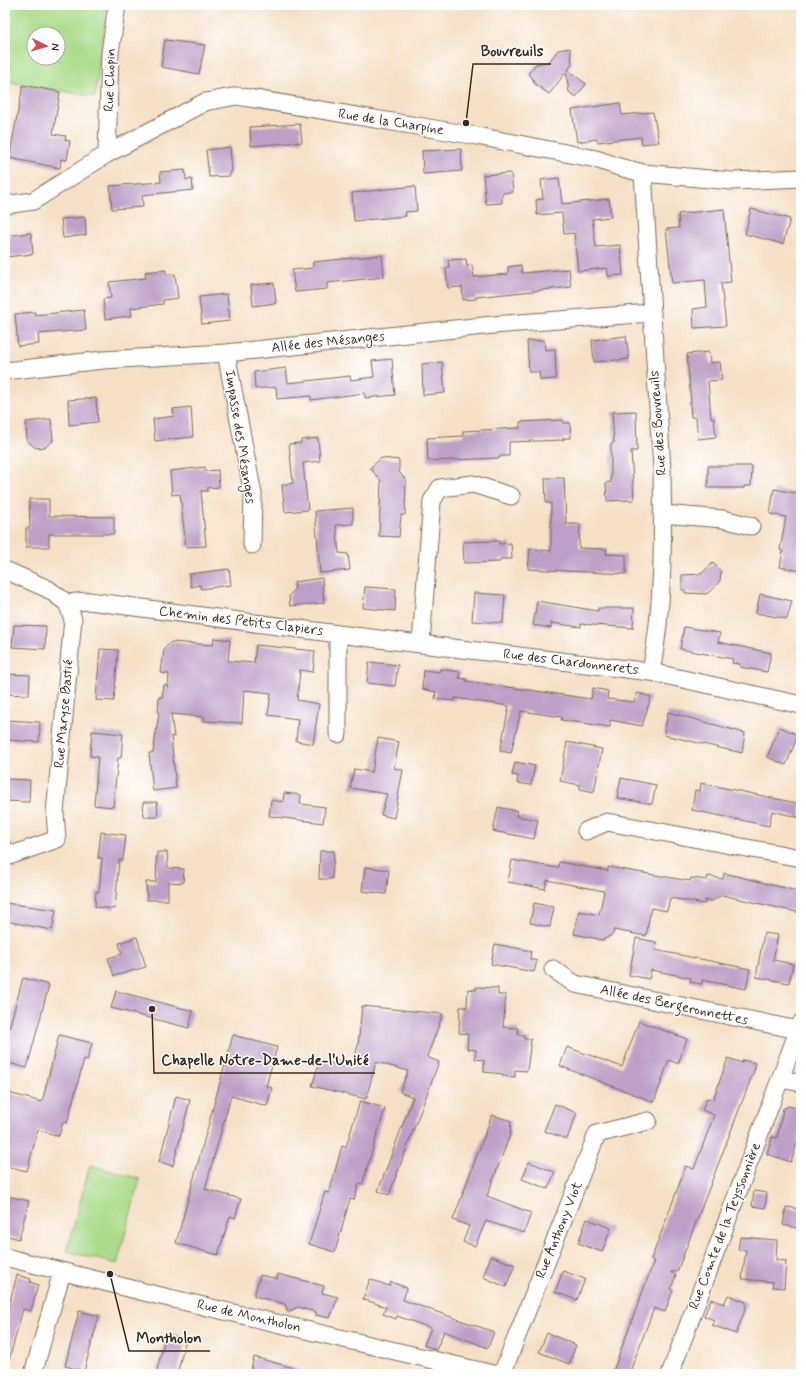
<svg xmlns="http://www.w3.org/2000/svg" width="806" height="1379" viewBox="0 0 806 1379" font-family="Mynerve,sans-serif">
	<rect width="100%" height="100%" fill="#fff"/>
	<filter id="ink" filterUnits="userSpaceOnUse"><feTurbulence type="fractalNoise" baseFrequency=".025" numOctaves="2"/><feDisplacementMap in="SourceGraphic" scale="8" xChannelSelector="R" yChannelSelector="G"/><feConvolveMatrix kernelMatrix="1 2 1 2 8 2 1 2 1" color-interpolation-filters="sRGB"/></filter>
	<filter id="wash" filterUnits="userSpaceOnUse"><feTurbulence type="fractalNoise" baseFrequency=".012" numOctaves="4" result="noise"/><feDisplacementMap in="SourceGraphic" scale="16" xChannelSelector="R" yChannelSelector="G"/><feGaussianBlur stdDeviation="0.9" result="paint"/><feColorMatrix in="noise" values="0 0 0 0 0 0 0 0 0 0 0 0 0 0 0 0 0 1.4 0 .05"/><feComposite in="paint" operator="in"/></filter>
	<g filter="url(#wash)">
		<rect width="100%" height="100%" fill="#f5e0c6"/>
		<path fill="#aadb89" stroke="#728254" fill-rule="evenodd" d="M5 5H107L95 97 5 81ZM34 34H58V58H34Z
			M90 1165 140 1179 117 1264 67 1251Z"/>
		<g id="blocks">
			<path fill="#bda0c7" d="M165 40 205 45 199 74 161 67Z
				M570 48 572 64 568 70 586 84 576 97 569 92 566 72 549 94 535 84 532 77 528 74 536 64 549 62 558 50Z
				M23 85 60 92 53 134 66 136 65 140 70 141 67 160 61 159 60 168 9 158Z
				M620 103 622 115 653 112 659 142 642 144 641 137 598 142 597 139 577 142 572 110Z
				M300 124 302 142 251 146 250 127Z
				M230 147 232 172H230V176L209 177 206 150Z
				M461 149 462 171 423 174 422 151Z
				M185 170 186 180 192 179 193 190 142 195 143 207 112 209 110 186 161 182 160 172Z
				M511 173 513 192 502 193V203L486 204 483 175Z
				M559 178 562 204 609 199 611 217 592 219 596 247 620 245 623 275 608 276 607 268 578 271 574 233 564 234 562 213 537 215 536 200 543 199 541 180Z
				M415 186 417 211 405 212 406 216 354 221 352 193Z
				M724 209 731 282 721 283 726 326 694 328 693 309 707 307 705 280 672 283 666 229 679 228 678 214Z
				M751 209 790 219 783 244 745 234Z
				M85 217 86 235 63 238 61 219Z
				M31 233 33 254 5 257V236Z
				M382 255 384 277 327 283V289L295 292 292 270 313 268V262Z
				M466 259 467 266 472 265 474 277 508 274V267L521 265 522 273 569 269 571 287 476 297V299L463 300 462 287 448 288 446 268H449L448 260Z
				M166 270V275L175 274 178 298 163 300V304L131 308 132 316 105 319 103 299 111 298 109 282 146 278 145 272Z
				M274 283 276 303 253 306 251 285Z
				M227 294 230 321 202 324 199 297Z
				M84 310 86 330 38 334 39 344 18 346 15 314 35 312V315Z
				M626 336 629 359 594 362 592 340Z
				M544 340 545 350 555 349 556 379 540 380 539 372H529L527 341Z
				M709 352 710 363 720 362 722 380 708 381 711 418H714L716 437 698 439 696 417H691L690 403H691L687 354Z
				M392 359 395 395 365 398V393L311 400V396L277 399 276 387 255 389 254 372 286 368 288 383 350 376 351 380 374 377 372 361Z
				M442 362 445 393 423 395 422 364Z
				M96 398 98 422 69 425 68 400Z
				M191 407 193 437 155 441 153 419 174 416 173 409Z
				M636 411 637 451H631L634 500 607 501 606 483 611 482V443H614L612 412Z
				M51 419 53 441 45 447 36 448 27 441 26 422Z
				M563 420V423H570L571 438H563L564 440 509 442V456H500V458L428 461 427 438 463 436V431L520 428V422Z
				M318 438 320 461 303 463 308 510 285 512 282 485 293 483 289 444 301 443V440Z
				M381 458 399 460V472L406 480 405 515H401L399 537 379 536 381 481 370 468Z
				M708 466H752L751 486H744V488H708Z
				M205 467 206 471 218 470 219 487 207 488 208 491H201L206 546 186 547 180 494 172 495 170 471Z
				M545 478H564L566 524H580L579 548 607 549 606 554 626 555V574L528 569 530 549 551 551V503H546Z
				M774 489 801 494V571L780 567 783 551 780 550 786 517 770 514Z
				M29 499H49V516L114 517V534H49V547H26V528H30Z
				M353 508V524L336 525 339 553 348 554 350 570 320 573 315 511Z
				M499 541V544L511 543 512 559H500V562L464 563 463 542Z
				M713 563 721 571 720 581 707 594 685 593V590H682V575L701 574Z
				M229 569 231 585 201 589 200 585 191 587 189 574Z
				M322 578 324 603 290 606 289 596 295 588 294 582Z
				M365 587 396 589 395 611 363 608Z
				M474 593 505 595 503 623 472 621Z
				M760 594 792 601 787 619 756 613Z
				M537 601 598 611V608H634L633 628 581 624V627L551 623V628L533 625Z
				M14 625 46 626 45 649 12 647Z
				M684 627 720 633 718 642 771 653 767 672 740 667V664L732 663 733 659 680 649Z
				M214 638 230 640 228 661 254 663 256 645 315 651 313 672 300 670 297 700 319 704 313 744 296 741 298 719 268 715 271 693 244 690 242 723 204 721V717L171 714 174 737 171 736 176 788 153 791 149 753H153L159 713H158L159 697H162L164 685H168V688L169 674 161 673 164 649 171 642 213 645Z
				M100 649 118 650 114 701 96 700Z
				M369 662 398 665 395 686 367 683Z
				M440 669 460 672 459 678 466 679V681L591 699 593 688 608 691 607 699 634 702 637 693 651 697 642 726 610 720V727L561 720 562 717 521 711 511 753 500 751 509 706 455 698V701L435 699 436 692 422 689 424 670 439 672Z
				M5 674 30 675 29 695 5 694Z
				M668 712 745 733 742 753 664 735Z
				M7 720 40 722 39 742 6 740Z
				M780 727 798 735 786 765 767 757Z
				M92 731 123 734 121 758H118L113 807 94 805 98 757 90 756Z
				M378 738 399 742 394 768 403 770 394 818 381 815 387 794 350 788 354 769 372 772Z
				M567 742 602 749 594 792 580 789V785L560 781Z
				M515 762 535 766 531 785 517 783 518 776 512 775Z
				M621 778 656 785 652 804 617 798Z
				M5 779 30 780 29 802 5 801Z
				M701 783 801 804V818L772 811 769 826 692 810 695 790 700 791Z
				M284 793 301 795 300 804 325 807 323 823 269 816 271 800 283 802Z
				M143 802H157L158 817H144Z
				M498 807 517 811 516 816 538 820 534 839 493 831Z
				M101 832 126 835 123 860H119L115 909 95 907 96 891 99 892 102 858H98Z
				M320 851H334L332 879H319Z
				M157 852H167L168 868 184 869 183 883 168 882V900H147L146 882H156Z
				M512 860 558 868 559 862 608 871V867L690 881 691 878 707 880 708 876 723 879 724 873 801 892V913L722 895 712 901 705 900V904L670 898 667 911 651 908 646 936 614 930 613 934 603 940 574 934 579 911 599 915 604 891 547 880 545 889 508 882Z
				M365 867 389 870 386 894 362 891Z
				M5 903 56 910 52 930 5 921Z
				M534 903 554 907 550 927 530 923Z
				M764 933 778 935 773 960 793 964 789 983 756 977Z
				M137 937 146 967 114 976 108 958 122 954 119 943Z
				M636 938 656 942 655 950 750 969 746 989 702 980V984L690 982 691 978 651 970 649 979 629 975Z
				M495 944 531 951 530 959 537 961 534 972 491 964Z
				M23 978 49 985 27 1068 5 1062V1043Z
				M476 987 498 988V995H506L503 1027 518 1028V1035H524V1039H531L527 1071 515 1070V1077L503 1076V1074L484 1072V1060L475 1059 476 1050 467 1049 468 1034 459 1033 460 1007H467L468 989 476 990Z
				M116 991 193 1011 189 1028 111 1008Z
				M362 1006 443 1014 427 1057 439 1062 389 1195 378 1191 413 1097 400 1092 408 1071 376 1062 366 1099 312 1086 320 1060 334 1064 336 1060 352 1065 358 1046Z
				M639 1021 687 1039 678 1064 669 1060 654 1102 560 1066 567 1047 622 1067Z
				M59 1035 92 1043 87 1060 84 1059 67 1123 63 1122 59 1136 38 1130 27 1171 5 1166V1092L42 1102Z
				M233 1035 277 1047 266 1086 272 1088 267 1106 231 1096 205 1189 241 1199 235 1218 230 1216 218 1255 176 1243Z
				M728 1058 742 1063 743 1060 755 1063V1068L677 1272H671V1273L676 1275 671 1289 673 1290 665 1312 654 1308 629 1374H612L654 1261 651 1260 686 1166 694 1169 714 1115 702 1110 707 1098 713 1100Z
				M176 1096 190 1100 173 1166 159 1162Z
				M360 1101 385 1108 362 1185 359 1183 354 1200 350 1199 335 1252 309 1244 325 1192 329 1193 342 1146 346 1147Z
				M555 1104 577 1113 567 1139 544 1131Z
				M788 1106 801 1109V1130L791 1162 767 1154 772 1137 777 1138 783 1109Z
				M492 1115 511 1121 510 1135 487 1196 531 1213 524 1233 486 1221 475 1246 463 1242 469 1226 453 1220Z
				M529 1162 555 1172 548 1189 522 1179Z
				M754 1191 767 1193 765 1208 752 1206Z
				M7 1196 29 1201 19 1239 5 1235V1202Z
				M786 1207 801 1209V1229L783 1225Z
				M587 1219 611 1228 602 1252 578 1243Z
				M740 1237 777 1240 776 1260 786 1261 784 1288 772 1287 773 1282 742 1279 746 1250H738Z
				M491 1256 515 1265 506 1287 483 1277Z
				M563 1271 585 1279 577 1300 555 1292Z
				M278 1274 324 1286 322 1293 338 1297 330 1318 316 1315V1312L298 1307 288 1312 285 1304 254 1296 260 1275 277 1279Z
				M17 1275 31 1279 30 1282 38 1285 31 1311 23 1309 9 1360H5V1319Z
				M370 1279 389 1286 391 1282 407 1288 403 1300 494 1332 488 1348 444 1331 436 1350 424 1345 431 1328 397 1316 396 1319 383 1314 386 1307 363 1299Z
				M728 1295 746 1302V1307L736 1334 712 1325 714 1320 704 1316 711 1299 724 1304Z
				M79 1311 99 1316 84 1371 65 1366Z
				M547 1333 576 1345 569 1364 539 1352Z
				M166 1334 186 1339 177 1374H156Z
				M254 1357 297 1369 296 1374H250Z"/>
		</g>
	</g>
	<g filter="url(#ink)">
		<use href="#blocks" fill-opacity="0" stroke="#7c6a59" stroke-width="1"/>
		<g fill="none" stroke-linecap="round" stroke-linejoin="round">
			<defs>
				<path id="street" d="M107 154 110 53 117 5
					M643 173 662 469C663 537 664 605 651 672
					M5 205 33 201 107 154 205 102 237 96 477 136 596 159 619 167 643 173 732 181 801 178
					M226 353 253 494 252 545
					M5 371 103 360 226 353 493 325 651 313
					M662 514 723 519 751 526
					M5 570 48 589 67 603 73 619 55 813 57 839 9 856 5 849
					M67 603 89 601 338 634V734
					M338 634 651 672 801 705
					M421 643 432 501 440 488 473 484 511 496
					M586 831 607 822 801 858
					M553 969 575 984 798 1030
					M781 1079 801 1083
					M5 1257 148 1293 493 1374
					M33 1374 62 1272
					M502 1374 597 1134 648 1121
					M670 1374 801 1023"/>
			</defs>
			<use href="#street" stroke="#7c6a59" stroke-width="19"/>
			<use href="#street" stroke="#fff" stroke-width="17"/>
		</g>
	</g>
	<g text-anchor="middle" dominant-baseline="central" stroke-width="3" stroke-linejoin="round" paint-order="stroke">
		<g font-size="14" fill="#3b2a1e" stroke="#fff">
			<text transform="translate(110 80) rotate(-88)">Rue Chopin</text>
			<text transform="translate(391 122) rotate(9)">Rue de la Charpine</text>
			<text transform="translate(328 342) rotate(-6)">Allée des Mésanges</text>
			<text transform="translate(658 423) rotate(-94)">Rue des Bouvreuils</text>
			<text transform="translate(240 437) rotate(81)">Impasse des Mésanges</text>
			<text transform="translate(241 621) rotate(7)">Chemin des Petits Clapiers</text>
			<text transform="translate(571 662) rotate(7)">Rue des Chardonnerets</text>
			<text transform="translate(64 714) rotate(-85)">Rue Maryse Bastié</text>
			<text transform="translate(674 1005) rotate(12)">Allée des Bergeronnettes</text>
			<text transform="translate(725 1226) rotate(-69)">Rue Comte de la Teyssonnière</text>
			<text transform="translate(559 1230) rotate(-68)">Rue Anthony Viot</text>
			<text transform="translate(249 1316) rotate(13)">Rue de Montholon</text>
		</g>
	</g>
	<path fill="none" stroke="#3b2a1e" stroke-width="1.5" d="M466 123L473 64H551M152 1009L154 1073H375M110 1274L129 1351H210"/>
	<g fill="#3b2a1e" stroke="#fff" stroke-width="1.5">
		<circle cx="466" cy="123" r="4"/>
		<circle cx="152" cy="1009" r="4"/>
		<circle cx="110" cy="1274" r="4"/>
	</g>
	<g font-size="15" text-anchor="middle" font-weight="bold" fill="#3b2a1e" stroke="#fff" stroke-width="3" stroke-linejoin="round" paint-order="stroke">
		<text x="512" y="56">Bouvreuils</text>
		<text x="265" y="1065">Chapelle Notre-Dame-de-l'Unité</text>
		<text x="169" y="1343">Montholon</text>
	</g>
	<rect width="806" height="1379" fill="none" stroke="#fff" stroke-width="20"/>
	<g transform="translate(46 46) rotate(95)"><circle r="19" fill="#ffffff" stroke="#b1aaa5"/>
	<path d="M0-3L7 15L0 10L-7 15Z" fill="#d1495b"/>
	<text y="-6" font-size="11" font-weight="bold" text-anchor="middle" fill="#3b2a1e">N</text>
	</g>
</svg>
